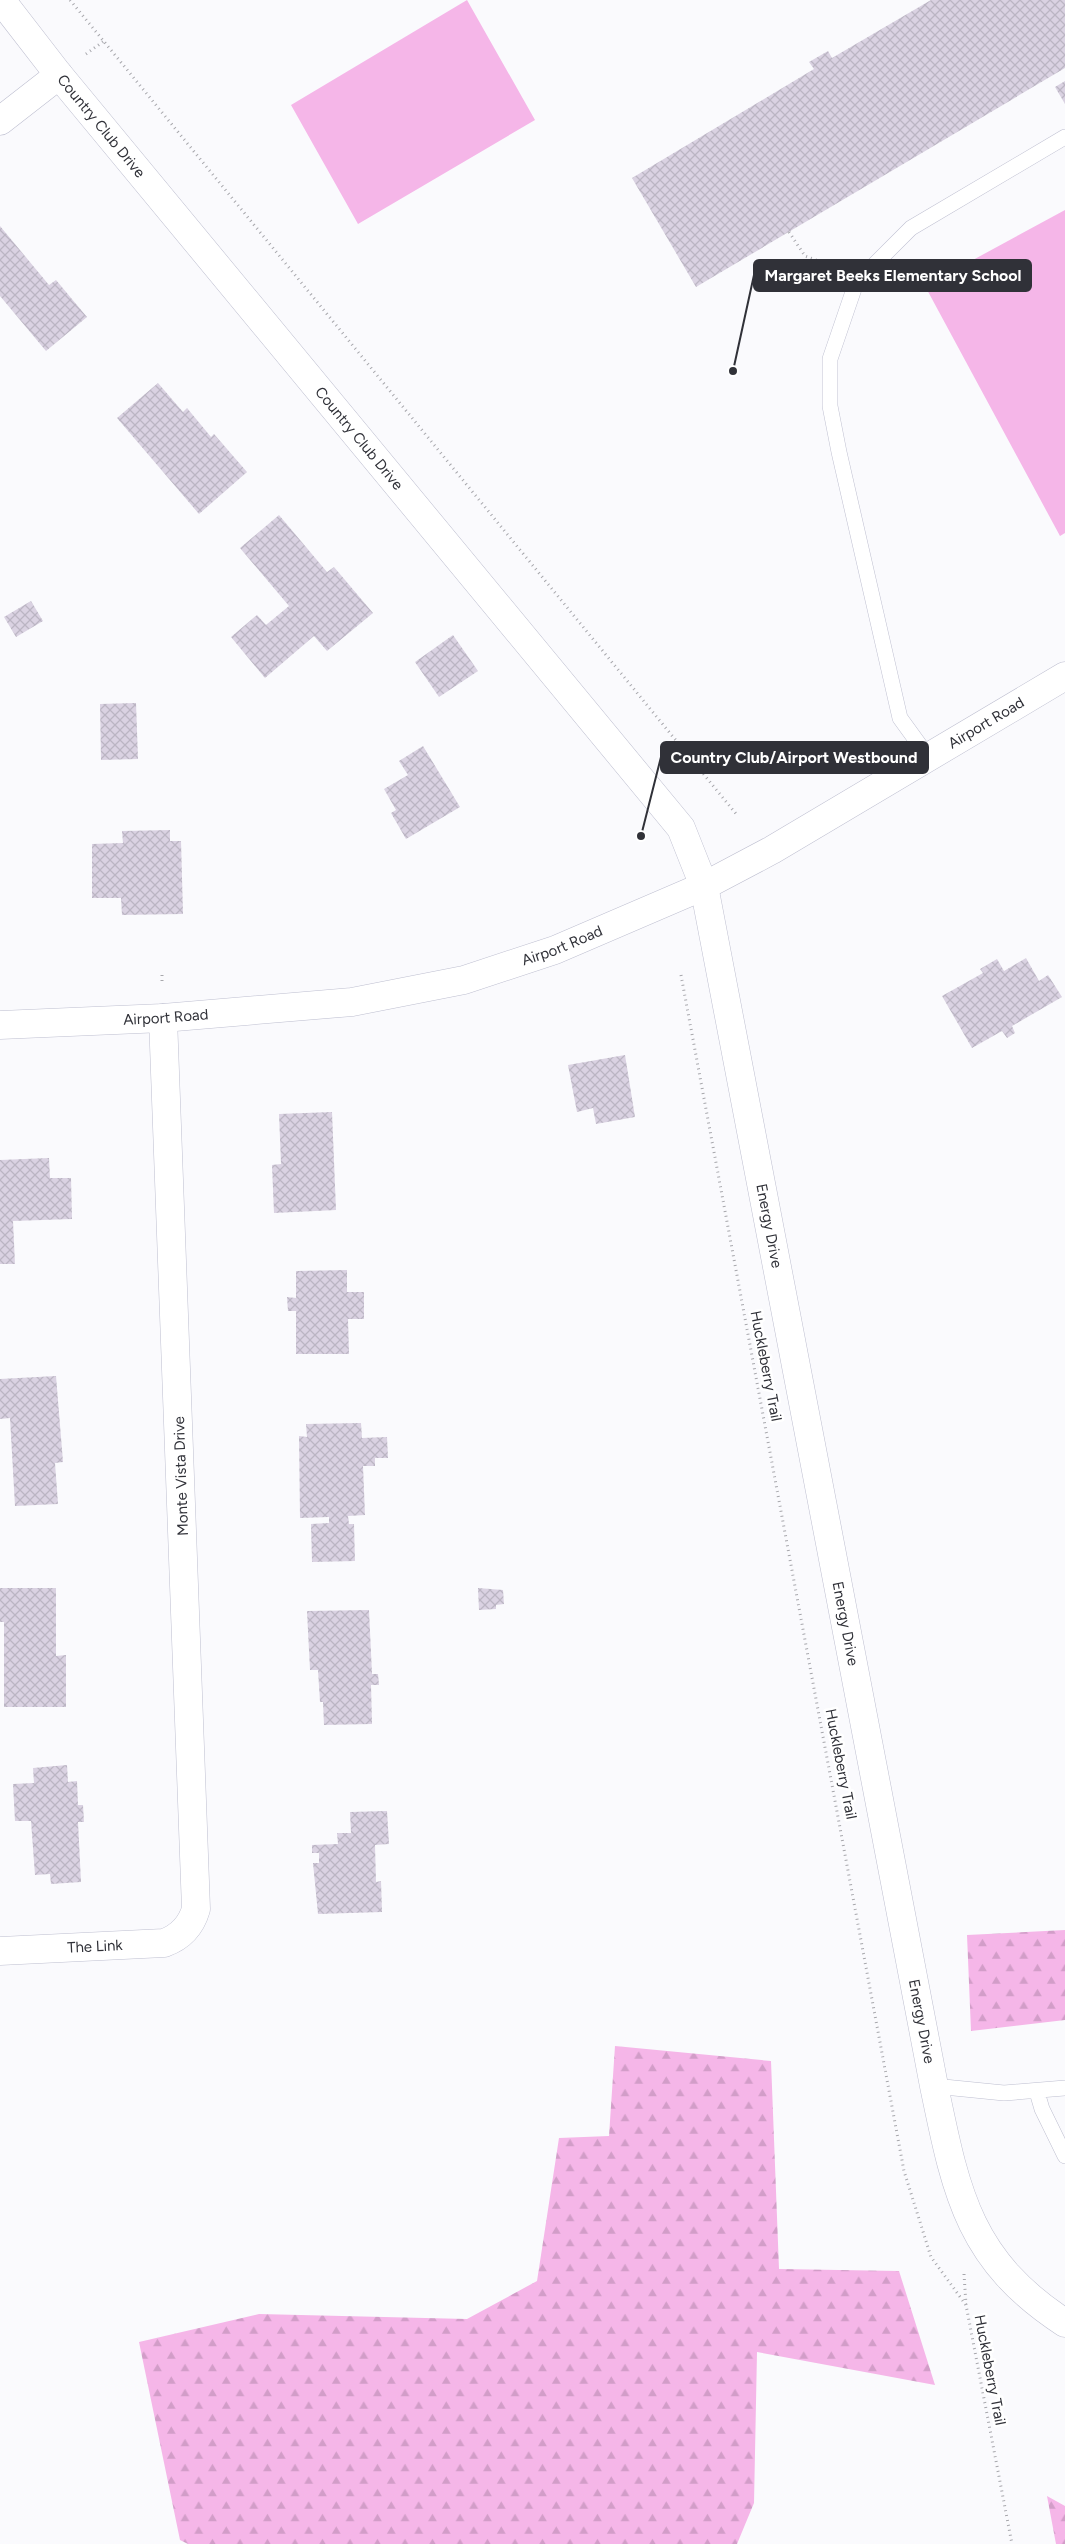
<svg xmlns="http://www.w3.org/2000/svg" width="1065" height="2544" viewBox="0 0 1065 2544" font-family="Figtree,sans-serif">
	<defs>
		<pattern id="forest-firs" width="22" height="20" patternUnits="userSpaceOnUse" patternTransform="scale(1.25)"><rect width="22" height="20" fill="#f5b6e8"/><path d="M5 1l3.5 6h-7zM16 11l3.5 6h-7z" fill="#d29dc8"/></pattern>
		<pattern id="building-cross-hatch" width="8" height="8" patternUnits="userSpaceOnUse" patternTransform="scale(1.25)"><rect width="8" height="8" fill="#dad2e2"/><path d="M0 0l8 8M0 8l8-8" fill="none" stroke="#bbb5c3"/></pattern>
	</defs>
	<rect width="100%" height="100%" fill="#fafafd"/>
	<path fill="url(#forest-firs)" d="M1065 1930V2020L971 2031 967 1935Z
		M615 2046 771 2061 779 2269 899 2271 935 2385 757 2352 754 2503 737 2544H188L180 2540 139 2342 259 2314 467 2319 537 2281 559 2138 609 2136Z
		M1047 2496 1065 2506V2544H1056Z"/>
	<path fill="#f5b6e8" d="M467 0 535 120 358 224 291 105Z
		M1065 210V533L1060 536 925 286Z"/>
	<path fill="url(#building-cross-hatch)" d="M931 0H1065V68L696 287 632 178 814 69 809 62 828 51 832 58Z
		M1065 81V104L1055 87Z
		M0 226 49 285 56 280 87 317 46 351 0 296Z
		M158 383 183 412 187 408 211 437 214 434 247 472 199 514 117 418Z
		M279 515 327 572 334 567 373 613 327 651 314 636 265 678 231 637 257 615 266 625 289 606 240 548Z
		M31 601 43 621 16 637 4 617Z
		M453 635 478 671 439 697 415 662Z
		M136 703 138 759 101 760 100 704Z
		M423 746 460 807 406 839 391 813 396 810 384 789 408 775 399 761Z
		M170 830V841H181L183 914 122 915 121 898H92V844L123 843 122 831Z
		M1026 958 1039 981 1048 975 1062 997 1012 1026 1015 1033 1007 1038 1002 1031 972 1048 942 996 983 973 980 969 997 959 1004 971Z
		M625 1055 635 1117 596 1124 593 1108 577 1112 568 1065Z
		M332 1112 336 1210 274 1213 272 1165 281 1164 279 1114Z
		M49 1158 50 1178H71L72 1219 13 1221 15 1264H0V1160Z
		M347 1270V1292H364V1319H348L349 1354H296V1311H288L287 1297 296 1298V1271Z
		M56 1376 63 1462 55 1463 58 1504 15 1506 10 1418 0 1419V1379Z
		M361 1423 362 1438 387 1437 388 1458H375V1466H363L365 1515 348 1516 349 1524H354L355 1561 312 1562 311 1524 329 1523V1517L300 1518 299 1436 307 1437 306 1424Z
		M0 1588H56V1656L66 1655V1707H4V1622H0Z
		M478 1588 503 1590 504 1604 496 1605V1609L479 1610Z
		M369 1610 372 1674H378L379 1685H371L372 1724 324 1725 323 1702H320L318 1670H310L307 1611Z
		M67 1765 68 1782 77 1781 78 1805H83L84 1822H78L81 1882 51 1884 50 1874 35 1875 31 1821H15L13 1784 34 1783 33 1768Z
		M387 1811 389 1844 375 1845 376 1882 381 1881 382 1912 318 1914 313 1863H319V1853H312V1845L338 1844 337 1833H351L350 1812Z"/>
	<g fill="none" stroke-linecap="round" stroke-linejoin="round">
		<defs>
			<path id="lane" d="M929 758 900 718 839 452 830 406V359L856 283 911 228 1065 137
				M934 2086 1004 2093 1065 2088
				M1037 2092 1042 2109 1065 2156"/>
			<g id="street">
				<path d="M0 121 59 75"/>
				<path id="s1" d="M704 886 934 2086C956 2192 968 2260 1065 2323"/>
				<path id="s2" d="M0 1951 164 1943C181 1937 191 1926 196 1909L163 1018"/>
			</g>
			<g id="secondary">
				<path id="s3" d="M1 0 59 75 681 828 704 886"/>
				<path id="s4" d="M0 1025 163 1018 352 1002 464 980 555 950 704 886 772 850 1065 676"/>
			</g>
		</defs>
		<use href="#lane" stroke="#bebfd0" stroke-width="16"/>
		<use href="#street" stroke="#bebfd0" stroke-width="29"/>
		<use href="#secondary" stroke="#bebfd0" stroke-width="29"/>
		<path stroke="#a7a7ac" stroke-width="3" stroke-dasharray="1 4" stroke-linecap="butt" d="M70 0 737 815
			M86 54 104 41
			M789 232 805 256 832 266
			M162 975V985
			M681 975 904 2171 931 2257 966 2305
			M964 2274 966 2305 1012 2544"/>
		<use href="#lane" stroke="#fff" stroke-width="15"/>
		<use href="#street" stroke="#fff" stroke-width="28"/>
		<use href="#secondary" stroke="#fff" stroke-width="28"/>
	</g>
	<g text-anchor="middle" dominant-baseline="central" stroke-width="5" stroke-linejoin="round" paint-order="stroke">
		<g font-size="15" fill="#303138" stroke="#fff">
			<text stroke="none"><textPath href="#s3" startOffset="161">Country Club Drive</textPath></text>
			<text stroke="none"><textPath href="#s3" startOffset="566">Country Club Drive</textPath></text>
			<text stroke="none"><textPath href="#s4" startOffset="1051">Airport Road</textPath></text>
			<text stroke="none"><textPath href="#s4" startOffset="571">Airport Road</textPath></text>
			<text stroke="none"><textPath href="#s4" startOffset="166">Airport Road</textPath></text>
			<text stroke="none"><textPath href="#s1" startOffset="346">Energy Drive</textPath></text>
			<text transform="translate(766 1366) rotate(79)">Huckleberry Trail</text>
			<text transform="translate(181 1476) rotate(-92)">Monte Vista Drive</text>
			<text stroke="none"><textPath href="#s1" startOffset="751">Energy Drive</textPath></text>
			<text transform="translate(841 1764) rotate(79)">Huckleberry Trail</text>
			<text stroke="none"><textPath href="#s2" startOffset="95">The Link</textPath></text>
			<text stroke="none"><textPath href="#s1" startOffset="1156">Energy Drive</textPath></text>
			<text transform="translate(990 2370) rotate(79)">Huckleberry Trail</text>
		</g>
	</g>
	<path fill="none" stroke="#303138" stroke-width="2" d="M733 371L754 275M641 836L661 757"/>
	<g fill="#303138" stroke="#fff" stroke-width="2">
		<circle cx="733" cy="371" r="5"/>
		<circle cx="641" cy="836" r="5"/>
	</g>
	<g fill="#303138" stroke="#303138" stroke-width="2">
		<rect x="754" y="260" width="277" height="31" rx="5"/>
		<rect x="661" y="742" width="267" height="31" rx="5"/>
	</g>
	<g font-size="16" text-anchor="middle" font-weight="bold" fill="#fff">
		<text x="893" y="281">Margaret Beeks Elementary School</text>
		<text x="794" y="763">Country Club/Airport Westbound</text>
	</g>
</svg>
